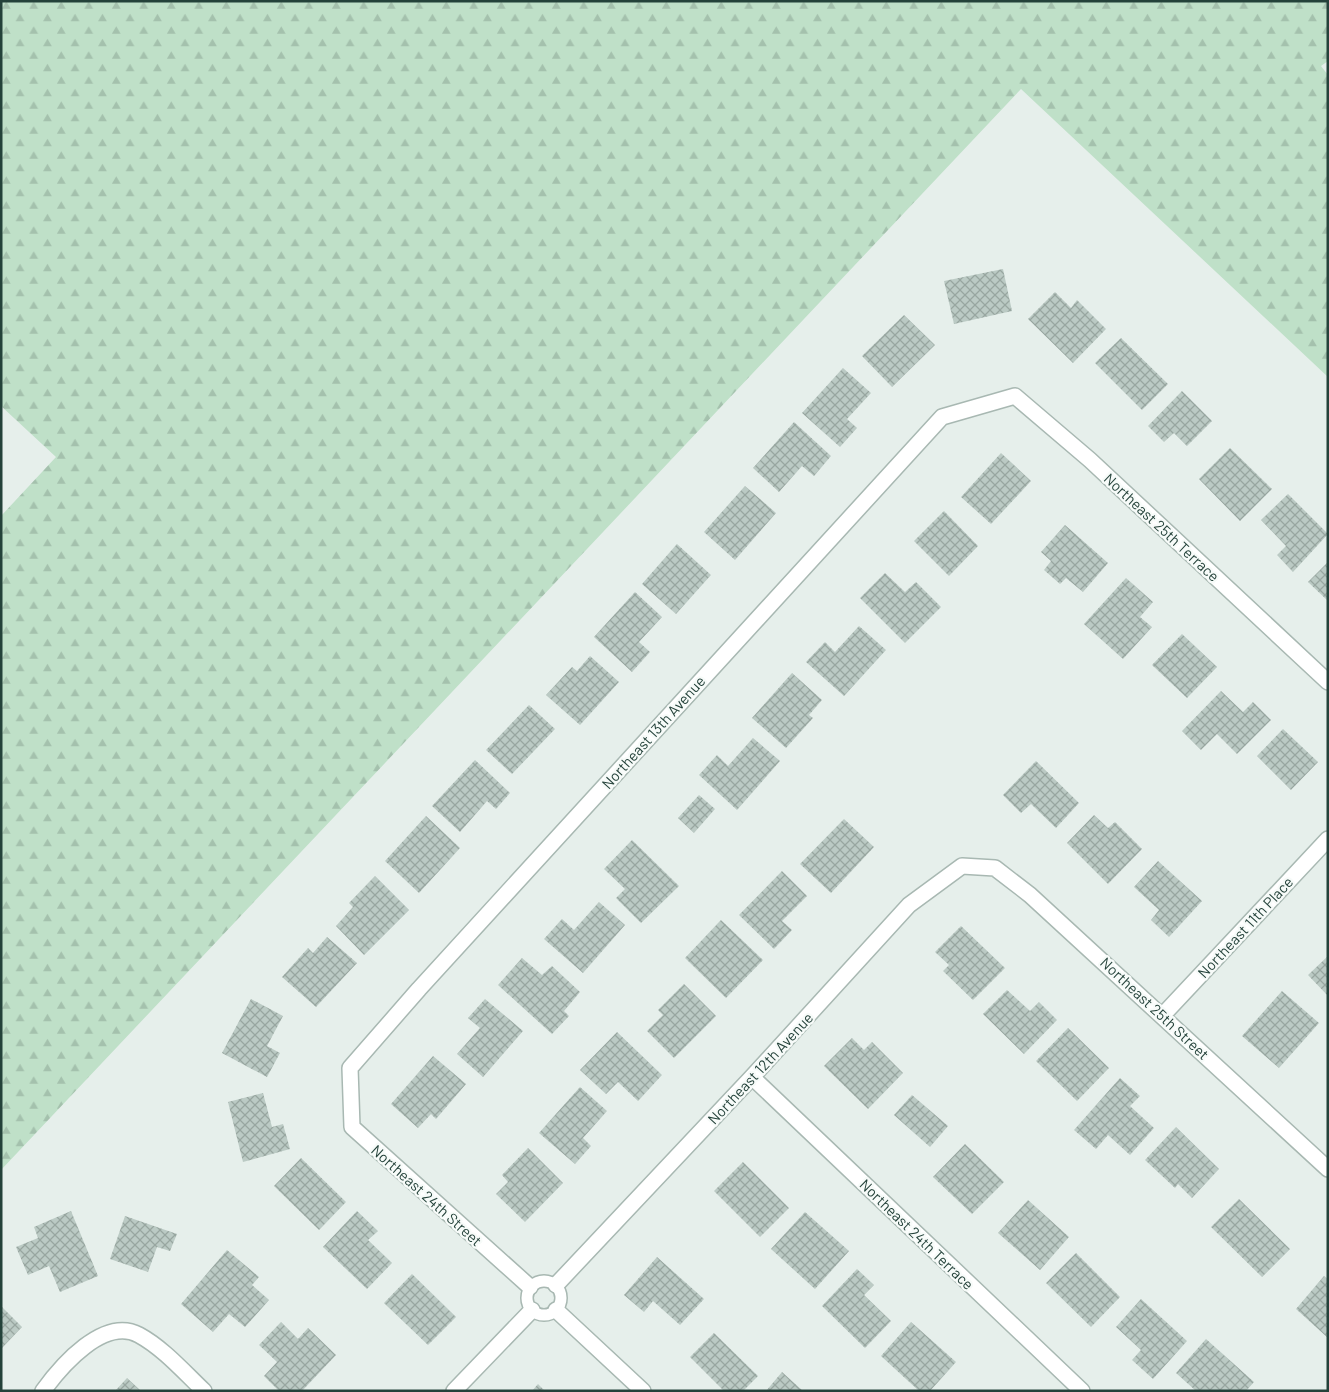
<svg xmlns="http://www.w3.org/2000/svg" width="1329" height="1392" viewBox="0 0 1329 1392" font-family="Barlow,sans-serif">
	<defs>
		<pattern id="forest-firs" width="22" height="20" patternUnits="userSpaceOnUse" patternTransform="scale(1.25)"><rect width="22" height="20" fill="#bfe0c8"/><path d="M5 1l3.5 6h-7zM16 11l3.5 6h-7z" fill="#a4c1ad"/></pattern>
		<pattern id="building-cross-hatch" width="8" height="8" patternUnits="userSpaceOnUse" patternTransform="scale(1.25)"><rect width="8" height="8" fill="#bbcac4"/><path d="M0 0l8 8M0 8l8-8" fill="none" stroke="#98a6a0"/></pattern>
	</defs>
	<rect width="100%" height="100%" fill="#e6efeb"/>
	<path fill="url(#forest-firs)" d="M1 1H1328V61L1321 66 1328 75V377L1021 89 1 1170V516L56 457 1 406Z"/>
	<path fill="url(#building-cross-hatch)" d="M1003 269 1012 311 954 324 944 281Z
		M1055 292 1071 308 1077 300 1106 329 1073 363 1028 319Z
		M904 315 935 345 892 387 862 356Z
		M1121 338 1168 384 1142 410 1095 363Z
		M843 368 871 393 847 419 857 428 840 447 802 413Z
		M1182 391 1212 421 1187 446 1174 433 1164 442 1148 426Z
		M794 422 831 456 814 476 802 466 779 492 753 468Z
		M1230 448 1272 489 1240 521 1199 479Z
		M1001 453 1031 481 991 524 961 497Z
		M745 486 776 513 735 560 704 532Z
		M1288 494 1328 534 1293 572 1277 555 1286 546 1261 520Z
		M944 511 978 546 949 576 914 541Z
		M1065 525 1108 563 1083 592 1066 578 1060 584 1044 570 1051 561 1041 552Z
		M677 544 711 575 676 614 642 584Z
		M1328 562V601L1308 582Z
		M885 573 905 592 916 582 941 607 905 643 860 598Z
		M1126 578 1153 602 1140 617 1152 627 1123 659 1084 624Z
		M635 592 662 617 639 642 650 652 632 672 594 637Z
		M859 626 886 650 844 696 806 662 825 642 835 652Z
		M1182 634 1217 667 1187 698 1152 665Z
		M590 656 619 682 580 725 546 695 572 667 577 671Z
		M792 673 822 700 809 715 813 718 786 748 752 718Z
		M1221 691 1243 712 1253 702 1271 720 1237 754 1217 734 1201 750 1182 731Z
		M529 705 555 729 512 774 486 750Z
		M1283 729 1318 762 1291 790 1257 756Z
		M753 738 780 761 737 810 699 775 717 755 728 766Z
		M475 760 510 793 496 809 487 801 460 832 432 806Z
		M1036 761 1079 803 1056 828 1031 804 1021 813 1003 795Z
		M699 795 715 809 694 833 678 818Z
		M1094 815 1108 828 1115 822 1142 849 1108 884 1067 843Z
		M426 816 460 848 419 893 385 861Z
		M844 819 874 847 831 893 800 864Z
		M632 840 679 886 641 923 616 898 625 889 604 869Z
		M1158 861 1202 901 1169 937 1151 920 1159 910 1134 887Z
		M782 871 807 896 782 921 792 930 774 949 739 915Z
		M375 876 409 910 364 955 336 926 353 907 349 903Z
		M599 902 625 925 583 973 544 939 562 919 574 930Z
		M721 920 763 960 726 998 685 958Z
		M961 926 1005 968 973 1000 943 971 949 965 935 952Z
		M327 937 357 963 316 1007 282 977 308 948 313 953Z
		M1328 956V996L1308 975Z
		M522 958 542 975 552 966 580 992 564 1011 569 1016 552 1034 498 985Z
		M684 984 716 1016 674 1058 647 1031 663 1015 658 1010Z
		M1007 990 1030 1011 1039 1002 1057 1020 1024 1054 983 1014Z
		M1282 991 1319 1023 1279 1068 1242 1036Z
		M251 999 283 1016 267 1046 280 1053 267 1077 222 1053Z
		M485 999 523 1031 483 1077 457 1054 480 1028 468 1018Z
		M1068 1028 1109 1068 1077 1101 1036 1061Z
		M617 1032 662 1075 638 1101 618 1082 606 1094 580 1070Z
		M852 1038 864 1050 872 1042 903 1073 868 1109 824 1066Z
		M433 1056 466 1084 436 1119 431 1114 418 1128 391 1104Z
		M1120 1078 1140 1096 1130 1106 1154 1128 1130 1155 1108 1135 1096 1149 1074 1130Z
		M580 1087 607 1111 583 1138 591 1146 575 1164 539 1133Z
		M263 1093 272 1127 283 1124 290 1149 243 1162 228 1102Z
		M912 1095 948 1126 930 1147 894 1115Z
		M1176 1127 1219 1169 1192 1198 1178 1184 1175 1188 1145 1160Z
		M965 1144 1004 1182 972 1214 933 1177Z
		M528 1148 563 1183 525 1222 496 1194 508 1182 502 1175Z
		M301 1158 346 1202 319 1230 274 1186Z
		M743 1162 789 1208 760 1237 714 1191Z
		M1239 1199 1290 1249 1262 1277 1211 1227Z
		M1028 1200 1069 1237 1040 1270 998 1233Z
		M71 1211 98 1276 60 1292 49 1266 28 1275 16 1247 38 1238 34 1227Z
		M357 1211 378 1231 368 1240 392 1263 367 1289 323 1247Z
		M805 1212 849 1251 815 1289 771 1249Z
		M125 1216 177 1234 170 1251 157 1247 148 1272 110 1259Z
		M227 1250 259 1277 252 1285 269 1300 245 1327 229 1314 213 1332 181 1304Z
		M1076 1253 1120 1297 1091 1327 1046 1283Z
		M657 1257 704 1299 680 1325 653 1301 644 1312 624 1295Z
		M857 1269 874 1285 864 1295 891 1321 865 1348 822 1306Z
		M412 1274 456 1317 428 1345 384 1303Z
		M1324 1276 1328 1279V1338L1296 1309Z
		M1141 1299 1187 1341 1153 1379 1132 1360 1141 1350 1116 1327Z
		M1 1306 22 1327 1 1349Z
		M281 1322 298 1339 308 1328 336 1355 302 1391H279L264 1376 277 1362 259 1345Z
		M911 1322 956 1362 930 1391H919L881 1356Z
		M714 1333 758 1376 743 1391H724L690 1357Z
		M1206 1339 1254 1382 1246 1391H1196L1176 1373Z
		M782 1372 803 1391H766Z
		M127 1378 141 1391H115Z
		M538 1384 545 1391H532Z"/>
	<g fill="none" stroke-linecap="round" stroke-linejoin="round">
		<defs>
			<path id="service" d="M527 1298a17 17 0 1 1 34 0a17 17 0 1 1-34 0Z"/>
			<path id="minor" d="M1163 1015 1328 839
				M752 1077 1082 1391
				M556 1285 752 1077 909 905 962 866 995 868 1030 895 1328 1169
				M530 1287 352 1127 350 1068 419 989 942 417 1015 396 1090 460 1328 682
				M556 1310 643 1391
				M43 1391C61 1366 104 1316 139 1335 163 1348 184 1372 204 1391
				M454 1391 532 1310"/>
		</defs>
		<use href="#service" stroke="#a8b8b2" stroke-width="14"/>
		<use href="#minor" stroke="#a8b8b2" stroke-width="18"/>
		<use href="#service" stroke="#fff" stroke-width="11"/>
		<use href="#minor" stroke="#fff" stroke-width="15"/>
	</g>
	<g text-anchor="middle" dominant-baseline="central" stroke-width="4.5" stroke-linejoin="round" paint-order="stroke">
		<g font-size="15" fill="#24423a" stroke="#f7fbf9">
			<text transform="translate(1162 527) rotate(43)">Northeast 25th Terrace</text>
			<text transform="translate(653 732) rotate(-48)">Northeast 13th Avenue</text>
			<text transform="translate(1245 927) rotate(-47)">Northeast 11th Place</text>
			<text transform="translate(1155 1008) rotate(43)">Northeast 25th Street</text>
			<text transform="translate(760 1068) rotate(-47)">Northeast 12th Avenue</text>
			<text transform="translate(427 1195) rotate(42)">Northeast 24th Street</text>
			<text transform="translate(917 1234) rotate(44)">Northeast 24th Terrace</text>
		</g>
	</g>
	<rect width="1329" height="1392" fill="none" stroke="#24423a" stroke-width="5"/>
</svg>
